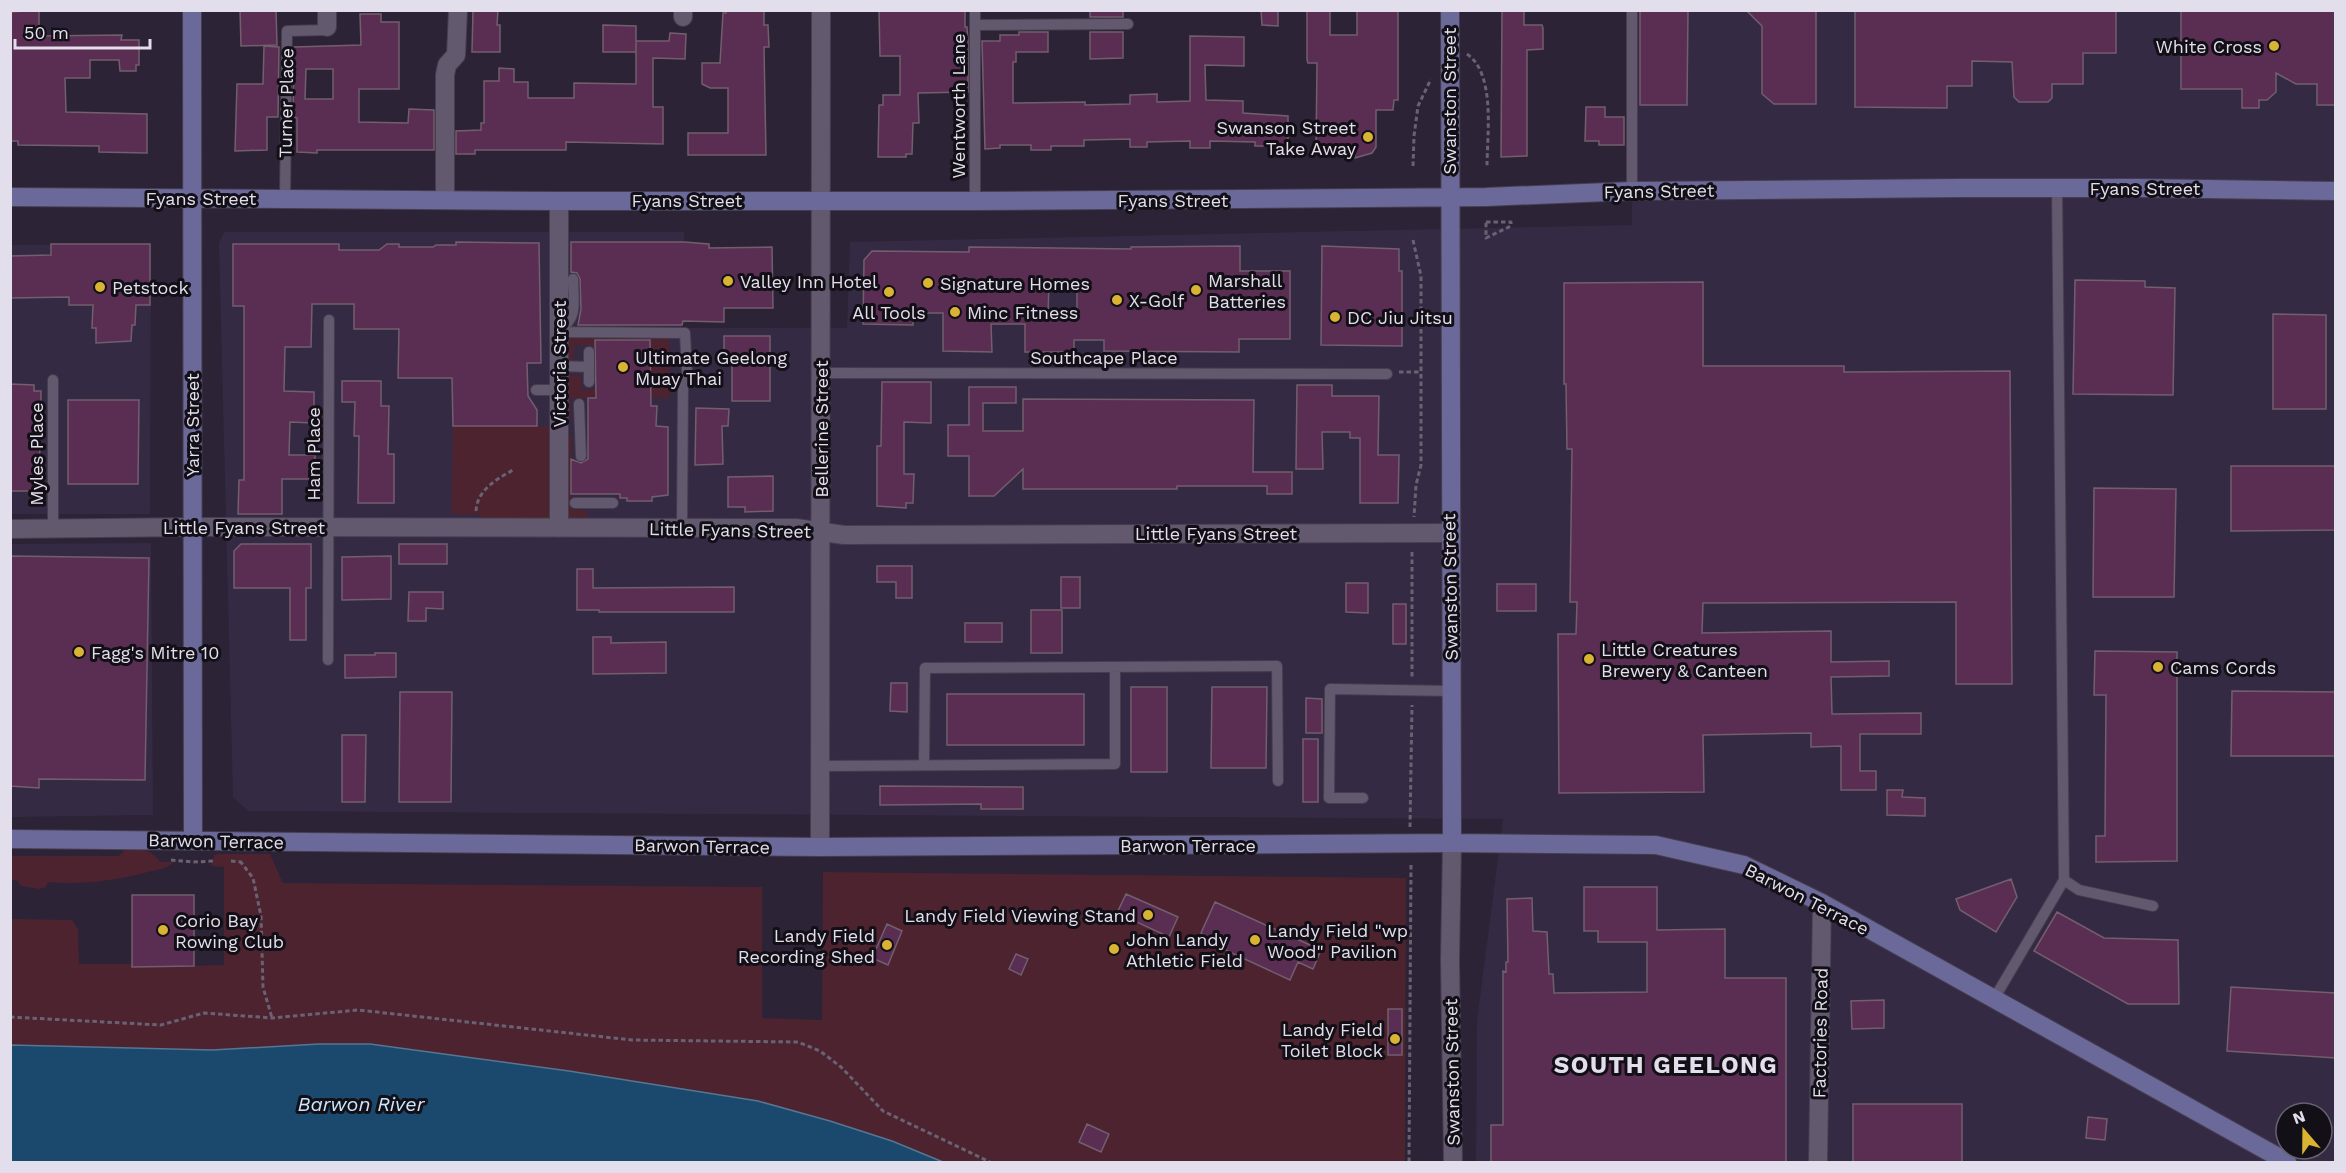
<svg xmlns="http://www.w3.org/2000/svg" width="2346" height="1173" viewBox="0 0 2346 1173" font-family="'Work Sans',sans-serif">
	<rect width="100%" height="100%" fill="#2c2336"/>
	<path fill="#352a43" fill-rule="evenodd" d="M1633 11H2335V1162H1476L1477 1021 1503 819 248 811 233 797 219 243 224 232H684L682 328H847L850 242 1632 225ZM2286 1113H2322V1149H2286Z
		M10 245H151L150 514H11Z
		M151 543 153 815 11 817 10 544Z"/>
	<path fill="#4c232f" d="M565 337 669 338 670 398H571V419H567L564 375H580L582 390 596 389 649 346 574 345V361L564 359Z
		M453 426H551L555 510 547 519H482L480 515 451 514Z
		M567 436H572V510H585L588 514 585 520 568 518Z
		M125 849C141 850 151 848 160 862H174C167 869 157 870 148 872 114 881 83 885 48 882L46 887 40 889 21 886 18 881 11 880V856H119Z
		M218 854H270L283 883 762 887V1018L822 1020 823 872 1406 878 1405 1162H943L892 1141 830 1121 758 1101 569 1071 370 1044H319L212 1050 11 1045V919L72 920 78 929 79 964H132L133 967 224 965V867L211 866 214 855Z"/>
	<path fill="#1a496d" stroke="#567693" stroke-width="1.5" d="M319 1044H370L569 1071 758 1101 830 1121 892 1141 943 1162H11V1045L212 1050Z"/>
	<path fill="#592e52" stroke="#735e6e" stroke-width="1.5" fill-rule="evenodd" d="M39 10V36L122 35 121 40H139V65H136V71H120L119 60H90V78H65L66 112 147 114V153L99 152V146L18 145V141H10V12Z
		M240 10H276L277 45 241 46Z
		M473 10H498L497 25H500V52H472Z
		M726 10H764V25H768L769 47H764L766 155H688V133H728V88H710L702 84V63H720L723 13H726Z
		M879 10H965V27H967L968 41V92L918 93 919 123H913L912 154H906V157H878L879 105H883V95H900V56H880Z
		M1090 10H1123V17H1090Z
		M1261 10H1278V26L1262 25Z
		M1307 10H1330V35H1357V10H1398V100H1394L1393 110H1376V147L1372 153 1355 158V153L1316 151 1317 63H1308L1307 60Z
		M1502 10H1524V25H1542L1543 28V49L1527 50V156L1501 157Z
		M1640 10H1688L1687 105H1640Z
		M1746 10H1816V104H1774L1762 94V26Z
		M1855 10H2116V53H2083V84H2052V98L2048 102H2019L2014 97 2012 62 1972 61V86H1947V108L1855 107Z
		M2181 10H2336V105H2317V84H2296L2276 73V92L2267 100H2259V108H2242V89H2181Z
		M360 14H381V22H399V89H359V122L408 123 409 109 434 110V150H317V153L297 152V118L293 117 294 47 361 45ZM306 69H333V99H305Z
		M603 25 636 26V52H603Z
		M1019 32H1048V52H1016V62H1013V103L1085 102V105L1130 104V95L1157 94V102L1190 101V36L1244 37V66L1205 65 1206 100 1243 101V113L1288 116V146H1255V142L1210 141V148H1190V141L1147 142V147H1130V139L1084 140V146H1051V150H1031V145H1000V148L985 149 982 41H1000V35H1019Z
		M1090 32H1123V58L1090 59Z
		M670 33 686 34 685 59 653 58V107H663V144L566 142V150H475V154H456V131L481 130V123H484V81H499V68L514 69V82H528V98H574V83L636 84V41H669Z
		M264 46 279 47 278 117H267V150L235 151 237 84H263Z
		M1586 107H1605V117H1624V145H1599V141H1585Z
		M456 242 539 243 541 363H527L528 396 537 410V426H453L452 378H398L399 329H354V304H312L311 347H285L284 391 314 392V423L290 422 289 455H315V479H282V514H238L239 480H244V306H233V244H339V250H379L387 244H399V247H433L436 245H456Z
		M571 242H684L709 244V248L772 247 773 308H724V322L683 321 682 325H578L581 309 580 279 577 273 571 272Z
		M51 244H150V305H136L135 325H132L131 341 96 343V328H92L93 305H69V297L10 298V256L51 255Z
		M1240 246V271H1290V339H1239V352L1104 351V340H1074V352H1025V324H991L992 352 943 351V313H913V325L863 324 864 260 872 251 969 252V247L1131 249V247ZM1049 279 1077 281V320H1048Z
		M1322 246 1399 249V271H1402V346L1321 345Z
		M2075 280 2145 281V287L2175 288 2173 395 2073 394Z
		M1703 282V366H1844V372L2010 371 2012 684H1956V602L1703 603 1702 633 1831 631V662L1889 661V676L1831 677 1832 714 1921 713V734H1860V771H1876V790H1841V746L1811 747V733L1703 735 1704 792 1559 793 1558 634H1576L1577 602H1570L1572 449H1567L1566 384H1564V283Z
		M2273 314 2326 315V409H2273Z
		M724 336H770V401H732V364H724Z
		M595 340H650L651 406H657L656 426 668 427V495L652 497V501H627V498H620V494H571V459L581 463 588 459V398H596Z
		M342 381H381V406H389L388 454H394V503H358L359 436H354L355 402H342Z
		M882 382H931V423L904 422V474H914L913 503H906V508L877 506V446H881Z
		M10 384 34 385V391H41L39 491H10Z
		M1297 385H1332V396H1379L1378 455H1399L1398 503H1360V438H1350V432H1322L1323 469H1296Z
		M969 387H1016V403H983V431H1023V399L1254 400 1253 472H1292V494H1267V486H1177V489H1023V469L994 496H969V456H948V425H969Z
		M68 400H139L138 484H68Z
		M696 408 729 409 728 426H722L723 464 695 465Z
		M2231 466H2336V530L2231 531Z
		M773 476V511L745 512V507H728V477Z
		M2094 488 2176 489 2174 597H2093Z
		M241 544H311V588H306V640H290V588H234V551Z
		M399 544H447V564H399Z
		M10 556 149 558 145 780 39 779V788L10 786Z
		M391 556V599L342 600V557Z
		M877 566H912V598H896V582H877Z
		M577 569H593V588L734 587V612H599V610H577Z
		M1061 577H1080V608H1061Z
		M1346 583H1368V613L1346 612Z
		M1497 584H1536V611H1497Z
		M409 592H443V609L426 608V621H408Z
		M1393 604H1406V644H1393Z
		M1031 610H1062V653H1031Z
		M965 623H1002V642H965Z
		M593 637H611V643L666 642V673L593 674Z
		M2095 651 2177 652V861L2096 862V836H2105L2106 695H2094Z
		M375 653H396V677L345 678V655H375Z
		M891 683H907V712L890 711Z
		M1131 687H1167V772H1131Z
		M1212 687H1267L1266 768H1211Z
		M2232 691 2336 692V756H2231Z
		M400 692H452L451 802H399Z
		M947 694H1084V745H947Z
		M1306 698 1322 699V733H1306Z
		M342 735H366L365 802H342Z
		M1303 739H1318V802H1303Z
		M880 786 1023 787V809H981V804L880 805Z
		M1887 790H1903L1902 797 1925 798V816L1887 815Z
		M2011 879 2017 897 1996 932 1960 910 1956 899Z
		M1584 887H1657V930L1725 929V978H1786V1162H1491V1125H1503V971L1506 972V962H1508L1507 899 1532 898 1533 931 1547 932 1549 974H1553L1554 993 1647 992V942H1598V931H1584Z
		M1126 894 1178 917 1169 937 1117 913Z
		M132 895H194V966L132 967Z
		M1215 902 1321 950 1313 969 1298 962 1290 980 1219 947 1201 933Z
		M2057 912 2104 938 2178 940 2179 1004H2128L2034 951Z
		M887 924 902 931 888 965 872 958Z
		M1016 954 1028 959 1021 975 1009 969Z
		M2231 987 2336 993V1058L2227 1051Z
		M1884 1000V1028L1852 1029 1851 1001Z
		M1388 1009H1402V1055H1388Z
		M1853 1104H1962V1162H1853Z
		M2088 1117 2107 1119 2105 1140 2086 1138Z
		M1087 1124 1109 1134 1101 1152 1079 1142Z"/>
	<g fill="none" stroke-linecap="round" stroke-linejoin="round">
		<defs>
			<path id="lane" d="M975 10V201
				M975 25 1128 24
				M2057 188 2064 880 2079 890 2153 906
				M1632 191V10
				M285 198 287 31 327 30V27
				M559 329C579 319 573 300 573 279
				M559 332 685 333 687 373 683 386 682 529
				M589 352V382
				M559 366 589 367
				M820 373 1387 374
				M53 380V528
				M536 390H559
				M579 404 581 456
				M575 503H613
				M328 660 329 320
				M924 765 925 668 1277 666 1278 781
				M821 766 1115 764V668
				M1363 798H1329L1330 689 1452 691
				M1994 999 2064 880"/>
			<path id="street" d="M683 17V10
				M327 27V10
				M445 199V75L447 65 456 55 458 10
				M559 528V201
				M10 529 193 527 796 528 844 535 1449 533
				M1452 843 1450 960 1453 1162
				M820 847 821 10
				M1818 1162 1822 903"/>
			<path id="secondary" d="M192 10 193 840
				M1450 10 1452 843
				M10 197 559 201H975L1486 197 1632 191 1959 188H2140L2336 191
				M10 839 820 847 1452 843 1656 845 1744 865 1822 903 2287 1162"/>
		</defs>
		<use href="#lane" stroke="#463e4e" stroke-width="12"/>
		<use href="#street" stroke="#463e4e" stroke-width="20"/>
		<use href="#secondary" stroke="#463e4e" stroke-width="20"/>
		<path stroke="#6a6273" stroke-width="3" stroke-dasharray="4.5 3" stroke-linecap="butt" d="M1467 54C1496 74 1487 135 1487 167
			M1413 166 1414 136 1418 106 1431 79
			M1486 222H1511V226L1486 238Z
			M1413 240 1421 276V465L1416 485 1414 517
			M1399 372H1421
			M476 511C477 490 497 479 513 470
			M1412 552V677
			M1410 827 1412 705
			M171 860 193 862 215 861
			M231 861 241 862
			M240 861 253 878 261 916 263 987 272 1018
			M10 1017 161 1025 204 1013 272 1018 358 1010 632 1040 798 1042 820 1051 841 1067 883 1111 990 1162
			M1409 1162 1411 863"/>
		<use href="#lane" stroke="#62596f" stroke-width="10"/>
		<use href="#street" stroke="#62596f" stroke-width="18"/>
		<use href="#secondary" stroke="#6a6999" stroke-width="18"/>
	</g>
	<g fill="#d9b334" stroke="#120f17" stroke-width="2">
		<circle cx="2274" cy="46" r="6"/>
		<circle cx="1368" cy="137" r="6"/>
		<circle cx="728" cy="281" r="6"/>
		<circle cx="928" cy="283" r="6"/>
		<circle cx="100" cy="287" r="6"/>
		<circle cx="1196" cy="290" r="6"/>
		<circle cx="889" cy="292" r="6"/>
		<circle cx="1117" cy="300" r="6"/>
		<circle cx="955" cy="312" r="6"/>
		<circle cx="1335" cy="317" r="6"/>
		<circle cx="623" cy="367" r="6"/>
		<circle cx="79" cy="652" r="6"/>
		<circle cx="1589" cy="659" r="6"/>
		<circle cx="2158" cy="667" r="6"/>
		<circle cx="1148" cy="915" r="6"/>
		<circle cx="163" cy="930" r="6"/>
		<circle cx="1255" cy="940" r="6"/>
		<circle cx="887" cy="945" r="6"/>
		<circle cx="1114" cy="949" r="6"/>
		<circle cx="1395" cy="1039" r="6"/>
	</g>
	<g text-anchor="middle" dominant-baseline="central" stroke-width="6" stroke-linejoin="round" paint-order="stroke">
		<g font-size="18" fill="#e3deeb" stroke="#120f17" text-anchor="start">
			<text x="2262" y="46" text-anchor="end">White Cross</text>
			<text x="1356" y="127" text-anchor="end">Swanson Street<tspan x="1356" dy="21">Take Away</tspan></text>
			<text x="1208" y="280">Marshall<tspan x="1208" dy="21">Batteries</tspan></text>
			<text x="740" y="281">Valley Inn Hotel</text>
			<text x="940" y="283">Signature Homes</text>
			<text x="112" y="287">Petstock</text>
			<text x="1129" y="300">X-Golf</text>
			<text x="889" y="312" text-anchor="middle">All Tools</text>
			<text x="967" y="312">Minc Fitness</text>
			<text x="1347" y="317">DC Jiu Jitsu</text>
			<text x="635" y="357">Ultimate Geelong<tspan x="635" dy="21">Muay Thai</tspan></text>
			<text x="1601" y="649">Little Creatures<tspan x="1601" dy="21">Brewery &amp; Canteen</tspan></text>
			<text x="91" y="652">Fagg's Mitre 10</text>
			<text x="2170" y="667">Cams Cords</text>
			<text x="1136" y="915" text-anchor="end">Landy Field Viewing Stand</text>
			<text x="175" y="920">Corio Bay<tspan x="175" dy="21">Rowing Club</tspan></text>
			<text x="1267" y="930">Landy Field "wp<tspan x="1267" dy="21">Wood" Pavilion</tspan></text>
			<text x="875" y="935" text-anchor="end">Landy Field<tspan x="875" dy="21">Recording Shed</tspan></text>
			<text x="1126" y="939">John Landy<tspan x="1126" dy="21">Athletic Field</tspan></text>
			<text x="1383" y="1029" text-anchor="end">Landy Field<tspan x="1383" dy="21">Toilet Block</tspan></text>
		</g>
		<g font-size="18" fill="#e3deeb" stroke="#120f17">
			<text transform="translate(1449 101) rotate(-90)">Swanston Street</text>
			<text transform="translate(286 103) rotate(-89)">Turner Place</text>
			<text transform="translate(958 106) rotate(-90)">Wentworth Lane</text>
			<text x="2145" y="188">Fyans Street</text>
			<text transform="translate(1659 191) rotate(-1)">Fyans Street</text>
			<text x="201" y="198">Fyans Street</text>
			<text x="687" y="200">Fyans Street</text>
			<text x="1173" y="200">Fyans Street</text>
			<text x="1104" y="357">Southcape Place</text>
			<text transform="translate(559 364) rotate(-90)">Victoria Street</text>
			<text transform="translate(192 425) rotate(-90)">Yarra Street</text>
			<text transform="translate(821 429) rotate(-90)">Bellerine Street</text>
			<text transform="translate(36 454) rotate(-90)">Myles Place</text>
			<text transform="translate(313 454) rotate(-90)">Ham Place</text>
			<text x="244" y="527">Little Fyans Street</text>
			<text transform="translate(730 530) rotate(1)">Little Fyans Street</text>
			<text x="1216" y="533">Little Fyans Street</text>
			<text transform="translate(1450 587) rotate(-91)">Swanston Street</text>
			<text transform="translate(216 841) rotate(1)">Barwon Terrace</text>
			<text x="1188" y="845">Barwon Terrace</text>
			<text transform="translate(702 846) rotate(1)">Barwon Terrace</text>
			<text transform="translate(1807 899) rotate(27)">Barwon Terrace</text>
			<text transform="translate(1820 1033) rotate(-89)">Factories Road</text>
			<text transform="translate(1452 1072) rotate(-91)">Swanston Street</text>
		</g>
		<g font-size="20" font-style="italic" fill="#cbe6ff" stroke="#120f17">
			<text x="361" y="1104">Barwon River</text>
		</g>
		<g font-size="24" font-weight="bold" letter-spacing="1.5" fill="#e3deeb" stroke="#120f17">
			<text x="1666" y="1065">SOUTH GEELONG</text>
		</g>
	</g>
	<rect width="2346" height="1173" fill="none" stroke="#e3deeb" stroke-width="24"/>
	<g transform="translate(2304 1131) rotate(340)"><circle r="28" fill="#120f17" stroke="#66626c" stroke-width="1.5"/>
	<path d="M0-4.5L10 22L0 15L-10 22Z" fill="#d9b334"/>
	<text y="-9" font-size="16" font-weight="bold" text-anchor="middle" fill="#e3deeb">N</text>
	</g>
	<path d="M15 39v9h135v-9" fill="none" stroke="#e3deeb" stroke-width="3"/>
	<text x="24" y="39" font-size="18" fill="#e3deeb" stroke="#120f17" stroke-width="4.5" paint-order="stroke">50 m</text>
</svg>
